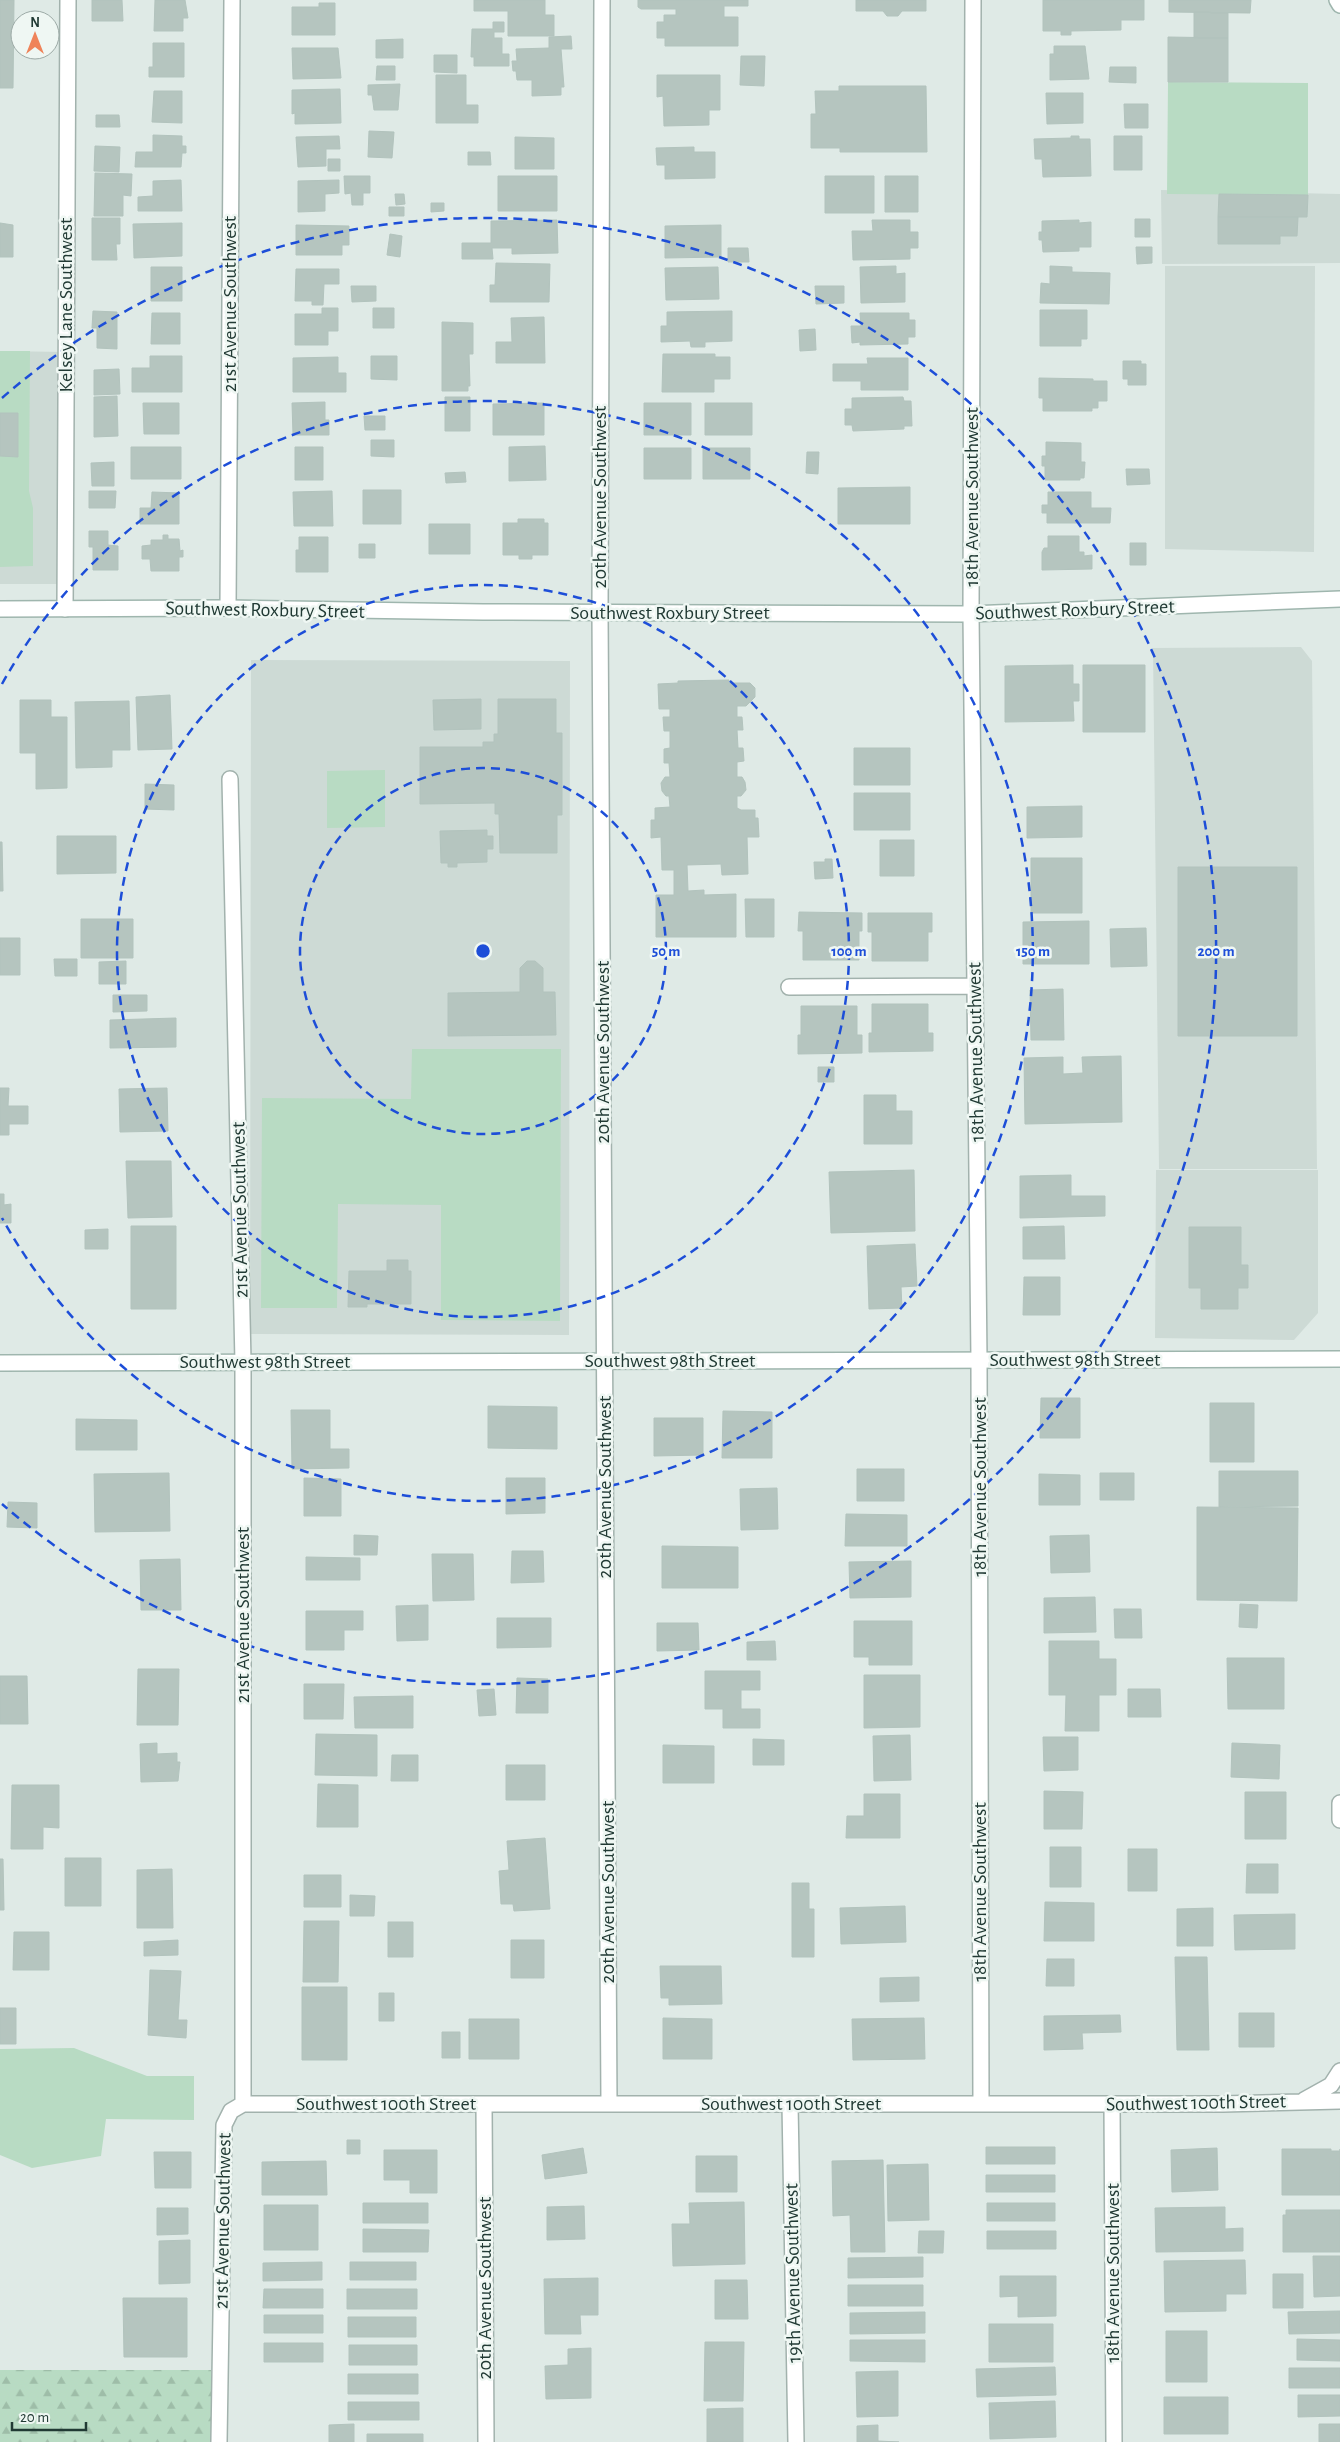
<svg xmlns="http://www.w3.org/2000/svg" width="1340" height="2442" viewBox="0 0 1340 2442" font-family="'Alegreya Sans',sans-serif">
	<defs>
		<pattern id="forest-firs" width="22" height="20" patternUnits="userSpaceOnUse" patternTransform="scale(1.25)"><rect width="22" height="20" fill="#b8dbc3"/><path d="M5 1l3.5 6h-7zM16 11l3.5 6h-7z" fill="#9ebda8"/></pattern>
	</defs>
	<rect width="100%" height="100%" fill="#dfeae6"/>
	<path fill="#cddad5" d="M1161 190 1340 194V263L1162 264Z
		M1165 266H1315L1314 552 1165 549Z
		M0 351 66 352 65 584H0Z
		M1301 647 1312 661 1317 1169H1159L1153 648Z
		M251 660 570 661 569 1335 250 1334Z
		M1156 1170H1318V1313L1294 1340 1155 1338Z"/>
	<path fill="#b8dbc3" d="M1168 82 1308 83V195L1167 194Z
		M0 351H30L29 491 33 508V566L0 567V456H18V414L0 413Z
		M385 770V827L327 828V771Z
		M412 1049H561L560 1321 441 1320V1205L338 1204 337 1308H261L262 1098 411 1099Z
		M74 2048 147 2076H194V2120L106 2119 101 2156 32 2168 0 2155V2049Z"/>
	<path fill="url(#forest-firs)" d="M0 2370H211L212 2442H0Z"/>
	<path fill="#b5c5bf" stroke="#b2c3bd" d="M0 0H14L13 88H0Z
		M92 0H122L123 21H92Z
		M155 0H185L188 18H183V31H154Z
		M474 0H545V15H554V36H508V11H474Z
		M638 0H748V6H724V17H738V46H665V38H657V22H664V15H676V9H641L638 7Z
		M856 0H926V11H902L898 16H887L883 11H856Z
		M1043 0H1144V20H1121V30L1071 31V35H1061V31H1043Z
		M1169 0H1251L1250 13 1169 12Z
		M319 3H335V35H292V7H319Z
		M1194 12 1228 13V38H1194Z
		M493 22H504V32H494V38H502V54H509V66H474V57H471L472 29H493Z
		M571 36 572 49H561L564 87H561V95L532 96V80H517L516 71H513L512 61H517L516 49 549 48V37Z
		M1168 37 1228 38V82H1168Z
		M403 39V58H376V40Z
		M153 43H184V77H149V67H153Z
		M1054 46H1085L1089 79 1050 80V54H1054Z
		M292 48H338L341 78 293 79Z
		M434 55H457V73L434 72Z
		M741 56H765L764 86 740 85Z
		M377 66H395V80H376Z
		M1110 67H1136V83L1109 82Z
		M436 75H466V105H478V123H436Z
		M657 75H720V110H709V125L664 126 663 96 657 97Z
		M400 84 398 110H374L372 95H368V85Z
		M839 86H926L927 152H840V148H811V114H816L815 91H839Z
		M340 89 341 123 295 124V113L292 114V90Z
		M154 91H182V123L152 122Z
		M1046 93H1083V123L1047 124Z
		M1124 104H1148V128H1125Z
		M96 115H119L120 127H96Z
		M369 131 394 132 392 158 368 157Z
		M153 135 182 136V146H186V153H182L181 167H135L136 152H153Z
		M339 136 340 149H326V166L298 167 296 137Z
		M1071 136H1079V139H1090L1091 176 1043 177 1042 159H1035L1034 139 1071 138Z
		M1114 136H1142V170H1114Z
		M515 137 554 138V169H515Z
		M95 146 120 147 119 172 94 171Z
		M694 147V152H715V178L665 179V165H657L656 148Z
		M468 152H490L491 165H468Z
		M328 159H340V171H328Z
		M95 173 132 174 131 196 123 195V216H94Z
		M344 176H370V193H363V205H352L351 193 345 194Z
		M498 176H557V211H498Z
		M825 176H874V213H825Z
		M885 176H918V212H885Z
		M181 180 182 211H138V197L153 196V181Z
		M339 180V193L325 194V211L298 212V181Z
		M395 194H404L405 204 396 205Z
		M1219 194 1308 195 1307 217H1218Z
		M431 203H444V211L431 212Z
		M389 207H404V216H389Z
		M1218 217H1298L1297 236H1280V244H1218Z
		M92 218H120V244H116L117 260H92Z
		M1135 219H1150V237H1135Z
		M557 220 558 253 512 254V248H492L493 259H462V243H491V221Z
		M872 220H910V232H918V248H910V259L853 260 852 231H873Z
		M1079 220V223L1091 222V247H1079V251L1043 252 1042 240H1039V232H1042V221Z
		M0 223 13 225V257H0Z
		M182 223V256L134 258 133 224Z
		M296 225 349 226V245H342V255H296Z
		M721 225V257L665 258V226Z
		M390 234 402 236 400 257 387 255Z
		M1136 247H1152V263L1137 264Z
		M728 248H748L749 262H728Z
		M496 263 550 264 549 302H490V285H495Z
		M896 266V274L905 273V302L861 303 860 267Z
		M1050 266 1072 267V272L1110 273 1109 304 1040 303 1041 283 1050 284Z
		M151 267H182V301H151Z
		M718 267 719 299 666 300 665 268Z
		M296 269H339V284H324L323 305H312V301H295Z
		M351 286H376V301L352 302Z
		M815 286H844V303L816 304Z
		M322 308H338V331H328V345H295V314H322Z
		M373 308H394V328H373Z
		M1040 310H1087V339H1081V346H1040Z
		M93 311 117 312V349L97 348V328H92Z
		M732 311V341L705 342V347H691L690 341 661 342V326H667V312Z
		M152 313H180V344H151Z
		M860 313H909V320H915V337H908V344L860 345V342L852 343 851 326H861Z
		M544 317 545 363H496V342H512L511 318Z
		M442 322 473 323V354H469L470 386H468V391H442Z
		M815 329 816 350 800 351 799 330Z
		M663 354H715V357H730V379H714V392H662Z
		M150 356H182V392H132V368H150Z
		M371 356H397V380L371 379Z
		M338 357V373H346V392H293V358Z
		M867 358H908V390H861V381H833V364H868Z
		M1123 361H1141V364H1146V385H1128V379H1123Z
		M119 369 120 394 94 395V370Z
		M1039 378 1093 379V381H1107V401H1098V408H1092V411H1043V398H1039Z
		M117 396 118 436 94 437V397Z
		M445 397H470V431H445Z
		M903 397 904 401H911L912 426H904V429L853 431 852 425H845V409H852V398Z
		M325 402V420H329V435H293L292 403Z
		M143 403H179V434H144Z
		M544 403V435H493V404Z
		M644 403H691V435H644Z
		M705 403H752V435H705Z
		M0 413H18V457L0 456Z
		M364 416H385V430H365Z
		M371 440H394V457L371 456Z
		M1046 442 1081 443V462H1085L1084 478H1080V480H1045V466H1042V456H1046Z
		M545 446 546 480 509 481V447Z
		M131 447H181V479H131Z
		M295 447H323V480H295Z
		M644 448H691V479H644Z
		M703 448H750V479H703Z
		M807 452H819L818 474 806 473Z
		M114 462V486H92L91 463Z
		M1126 469H1149L1150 484 1127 485Z
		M465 472 466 482 446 483 445 473Z
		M910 487V524H838V488Z
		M363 490H401V524H363Z
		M89 491H116L115 508H89Z
		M332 491 333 526H294L293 492Z
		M152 492 179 493V524H140V508H151Z
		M1048 492H1091V508H1111L1110 523H1047V513H1042V505H1048Z
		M518 519H544V523H548V555H532V559H519V555H503V523H518Z
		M429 524H470V554H429Z
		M89 531H108V545L118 546V570H93V547H89Z
		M163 535H168V539H179L180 551 183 550V557H179V571H151L150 559H142V546L151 545V540H163Z
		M1048 536H1079V552H1084V556L1092 555V569L1042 570V552L1044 548H1048Z
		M299 537H328V572H296V550H299Z
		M1130 543H1146V565H1130Z
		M359 544H375V558H359Z
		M1073 665V684H1079V701H1073L1074 721 1005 722V666Z
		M1083 665H1145V732H1083Z
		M729 680V683H750L755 688V697L746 706H737V717H742L743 730H737L738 748H743L744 761 737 762V777H742L745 782 746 790 741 796H737V808L741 810H755V818H758L759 837H747L748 874 722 875 721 864 687 865 688 891 704 890V895L736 894V937H656V895H674V870H662L661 837 651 838V820H655V808L670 807 669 796H666L662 791 661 783 665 777H670L669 763H664V749L670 748V731H664L663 717H670V709H659L658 684 678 683V681Z
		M170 695 172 749 138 750 136 697Z
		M481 699V729L434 730 433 700Z
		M498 699H556V733H562V815H557V853H500L499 814H495V803L420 804V747H483V742H494V734H498Z
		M20 700H51V717H67V788L36 789V753H20Z
		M129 701 130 750H112V767L76 768 75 702Z
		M854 748H910V785H854Z
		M145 784 174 785V810L145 809Z
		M854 793H910V830H854Z
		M1082 806V837L1027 838V807Z
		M487 830V836H493V849H487V862L457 863V867H448V863H441L440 831Z
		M57 836H116V873L57 874Z
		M880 840H914V876H880Z
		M0 842H2L3 891H0Z
		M1031 858H1082V913H1031Z
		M825 859H832L833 878 815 879 814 862H825Z
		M1178 867H1297V1036H1178Z
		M745 899H774V937H746Z
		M799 912 862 913V931H859V960H803V931H798Z
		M868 913H932V932H928V961H872V932H868Z
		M81 919H133V958H81Z
		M1089 921V964H1023V922Z
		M1146 928 1147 966 1111 967 1110 929Z
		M0 938H20V975H0Z
		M54 959H77V976H55Z
		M126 961V984H99V962Z
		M527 961H535L543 968V992H555L556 1035 448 1036V993L520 992V968Z
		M1063 989 1064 1040H1031L1030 990Z
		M113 995H147V1011L113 1012Z
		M872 1004H928V1033H933V1051L869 1052V1033H872Z
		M801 1006H857V1035H862V1053L798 1054V1035H801Z
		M176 1018V1047L110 1048V1020Z
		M1121 1056 1122 1122 1025 1124 1024 1058 1063 1057V1074L1083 1073 1082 1057Z
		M818 1067H834V1082H818Z
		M0 1088H9L8 1106H28V1124H9V1135H0Z
		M167 1088 168 1131 120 1132 119 1089Z
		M864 1095H896V1111H912V1144H864Z
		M126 1161H171L172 1217 128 1218Z
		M914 1170 915 1231 831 1233 829 1172Z
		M1071 1175V1196H1105V1216L1020 1218V1176Z
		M0 1194H4V1205L11 1204V1223H0Z
		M131 1226H176V1309H131Z
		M1064 1226 1065 1259H1023V1227Z
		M1189 1227H1241V1265H1248V1288H1238V1309H1201V1288H1189Z
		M108 1229V1249H85V1230Z
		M915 1244 917 1286 901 1287 902 1308 869 1309 867 1246Z
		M387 1260H408V1271H411V1304H367V1307H348L349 1271H387Z
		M1024 1277H1060V1315H1023Z
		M1041 1398H1080V1438H1040Z
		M1210 1403H1254V1462H1210Z
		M488 1406 557 1407V1449L488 1448Z
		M291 1410H330V1449H349V1468L292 1469Z
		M723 1411 772 1412V1458H722Z
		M654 1418H703V1455L654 1456Z
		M76 1419 137 1420V1450H76Z
		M857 1469H904V1501H857Z
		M1219 1471H1298V1506L1219 1507Z
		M169 1473 170 1531 95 1532 94 1474Z
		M1100 1473H1134V1500H1100Z
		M1039 1474 1080 1475V1505H1039Z
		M304 1478 341 1479V1516H304Z
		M506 1478H545V1513L506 1514Z
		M777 1488 778 1529 741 1530 740 1489Z
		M8 1502 37 1503V1528L7 1527Z
		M1197 1507 1298 1508 1297 1601 1197 1600Z
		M846 1514 907 1515V1546H845Z
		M354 1535 378 1536 377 1555H354Z
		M1089 1535 1090 1572 1051 1573 1050 1536Z
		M662 1546 738 1547V1588H662Z
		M512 1551H543L544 1582 511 1583Z
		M432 1554H473L474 1600 433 1601Z
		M306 1557 360 1558V1580H306Z
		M180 1559 181 1610H141L140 1560Z
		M911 1561V1597L850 1598 849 1562Z
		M1095 1597 1096 1632 1044 1633V1598Z
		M1240 1604 1258 1605 1257 1628 1239 1627Z
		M428 1605V1640L397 1641 396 1606Z
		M1114 1609H1141L1142 1638H1115Z
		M306 1611H363V1630H344V1650H306Z
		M497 1618H551V1647L497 1648Z
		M854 1621H912V1665H869V1657H854Z
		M657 1623H698L699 1650 657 1651Z
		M775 1641 776 1660H747V1642Z
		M1049 1641H1099V1659H1116V1695H1099V1731H1065L1066 1695H1049Z
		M1227 1658H1284V1709H1228Z
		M138 1669H179L178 1725H137Z
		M705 1671H760V1690H741V1709H760V1728H723V1709H705Z
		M864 1675H920V1727L864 1728Z
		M0 1676H27L28 1724H0Z
		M517 1678 548 1679V1713H516Z
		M304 1684H344L343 1719H304Z
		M494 1689 496 1715 479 1716 477 1690Z
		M1128 1689H1160L1161 1717H1128Z
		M413 1696V1728H355L354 1697Z
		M316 1734 377 1735V1776L315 1775Z
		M910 1735 911 1780 874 1781 873 1736Z
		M1043 1737H1078V1770L1044 1771Z
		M753 1739 784 1740V1765H753Z
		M157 1743V1754L177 1753V1762H180L178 1781 141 1782 140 1744Z
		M1232 1743 1280 1745 1279 1779 1231 1777Z
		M663 1745 714 1746V1783H663Z
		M392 1755H418V1781H391Z
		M506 1765H545V1800H506Z
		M318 1784 358 1785V1827H317Z
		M12 1785H59V1828L43 1827V1849H11Z
		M1044 1791 1083 1792 1082 1829H1044Z
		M1245 1792H1286V1839H1245Z
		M864 1794H900V1838H846L847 1816H864Z
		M545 1838 550 1909 514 1911 513 1904H501L499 1871 509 1870 507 1841Z
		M1050 1847H1081V1887H1050Z
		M1128 1849H1157V1891H1128Z
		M65 1858H101V1906H65Z
		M0 1859H3L4 1910H0Z
		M1247 1864H1278V1893H1246Z
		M172 1869 173 1928H137V1870Z
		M304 1875H341V1907H304Z
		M792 1883H809V1909H814V1957H792Z
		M350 1895 375 1896 374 1916H350Z
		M1045 1902 1094 1903V1941H1044Z
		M905 1906 906 1942 841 1944 840 1908Z
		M1213 1908V1946H1177V1909Z
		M1295 1914V1949L1235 1950 1234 1915Z
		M304 1921H339L338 1982H303Z
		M388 1922H413V1957H388Z
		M14 1932H49V1970H13Z
		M178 1940V1955L144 1956V1942Z
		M511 1940H544V1978H511Z
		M1175 1957H1207L1209 2050H1177Z
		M1047 1959H1074V1986H1046Z
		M660 1966H721L722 2004 669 2005V1998H661Z
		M150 1970 181 1971 178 2020H187L186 2038 148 2035Z
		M919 1977V2001L880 2002V1978Z
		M302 1987H347V2060H302Z
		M379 1993H394V2021H379Z
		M0 2008H16V2044H0Z
		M1239 2013H1274V2047H1239Z
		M1120 2015 1121 2032 1082 2033 1083 2049 1044 2050V2016Z
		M663 2018 712 2019V2059H663Z
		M924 2018 925 2059 853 2060 852 2019Z
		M469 2019H519V2059H469Z
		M442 2032H460V2058H442Z
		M347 2140H360V2154H347Z
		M986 2147H1055V2164H986Z
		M583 2148 587 2173 545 2179 542 2155Z
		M1217 2148 1218 2190 1172 2192 1171 2150Z
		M1282 2149H1331V2151H1340V2149V2195H1282Z
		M384 2150H437V2193H410V2180H384Z
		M154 2152H191V2188H155Z
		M696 2156H737V2192H696Z
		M883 2160 885 2252H851L850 2215 833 2216 832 2161Z
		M326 2161 327 2195H262V2162Z
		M928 2164 929 2220 888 2221 887 2165Z
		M986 2175H1055V2192H986Z
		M744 2202 745 2264 673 2266 672 2224H690L689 2203Z
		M363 2203H428V2223H363Z
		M987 2203H1055V2221H987Z
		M264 2205H318V2250H264Z
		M584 2206 585 2239 547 2240V2207Z
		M1225 2207V2229L1243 2228V2251L1156 2252 1155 2208Z
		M157 2208H188V2234L157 2235Z
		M1286 2210H1340V2252H1283V2215H1286Z
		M363 2229 429 2230 428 2252H363Z
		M919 2231H944L943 2253H918Z
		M987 2231H1056V2249H987Z
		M190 2240V2283L159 2284V2241Z
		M1313 2256H1340V2296L1314 2297Z
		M923 2257V2277L848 2278V2258Z
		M1245 2260 1246 2294H1226V2311L1165 2312 1164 2261Z
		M322 2262V2280L263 2281V2263Z
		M350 2262H416V2280H350Z
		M1273 2274H1303V2308H1273Z
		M1000 2276H1056V2316L1018 2317V2296L1000 2297Z
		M598 2278V2315H580L581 2334H545L544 2279Z
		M715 2280H747L748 2319H715Z
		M848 2285H923V2306H848Z
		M264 2289H323V2308H263Z
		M347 2289H417V2309H347Z
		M123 2298H187V2357H124Z
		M1340 2311V2333L1289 2334 1288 2312Z
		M925 2312V2333L850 2334V2313Z
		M264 2315H323V2333H264Z
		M348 2317H416V2337H348Z
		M989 2324H1053V2362H989Z
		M1166 2331H1207V2382H1166Z
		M1297 2339 1340 2340V2361L1297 2360Z
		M850 2340H925V2362L850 2361Z
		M705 2342H744L743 2401H704Z
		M264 2343H323V2362H264Z
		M349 2345H417V2365H349Z
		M591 2348V2398L546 2399 545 2366 568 2365V2349Z
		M1055 2367 1056 2395 977 2397 976 2369Z
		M1289 2368H1340V2388H1289Z
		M898 2371V2416L857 2417 856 2372Z
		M348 2374H418V2394H348Z
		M1298 2395H1340V2416L1298 2417Z
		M1164 2397H1228V2434H1164Z
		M1055 2401 1056 2437 990 2439 989 2403Z
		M348 2402H419V2420H348Z
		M743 2408V2442H707V2409Z
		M354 2424V2442H329V2425Z
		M1319 2424H1340V2442H1319Z
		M878 2425V2441L899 2442H857V2426Z
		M367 2434H423V2442H367Z"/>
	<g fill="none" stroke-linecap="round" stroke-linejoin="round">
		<defs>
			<path id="street" d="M602 0 600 613 609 2104
				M973 0 971 614 979 1360 981 2104
				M228 608 232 0
				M65 609 68 0
				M230 779 243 1362V2104
				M789 987 975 986
				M1340 1803V1820
				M1304 2100 1331 2085 1340 2071
				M484 2104 486 2442
				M790 2104 796 2442
				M1112 2104 1114 2442
				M219 2442 224 2125 231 2111 243 2104H1223L1340 2101"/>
			<path id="secondary" d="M1337 0 1340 5
				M0 609 228 608 483 612 971 614 1340 599
				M0 1363 1340 1359"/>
		</defs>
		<use href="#street" stroke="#a2b2ad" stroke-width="18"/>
		<use href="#secondary" stroke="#9fb6ae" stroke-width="18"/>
		<use href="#street" stroke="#fff" stroke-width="15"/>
		<use href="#secondary" stroke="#fff" stroke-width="15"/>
	</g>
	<g fill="none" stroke="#1d4ed8" stroke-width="2.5" stroke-dasharray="9 6">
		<circle cx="483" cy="951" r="183"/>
		<circle cx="483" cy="951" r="366"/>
		<path d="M2 684A550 550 0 1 1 2 1218"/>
		<path d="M2 398A733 733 0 1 1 2 1504"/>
	</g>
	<g text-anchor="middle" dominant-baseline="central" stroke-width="5" stroke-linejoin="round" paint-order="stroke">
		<g font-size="20" fill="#213a34" stroke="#eff7f3">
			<text transform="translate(230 304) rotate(-90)">21st Avenue Southwest</text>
			<text transform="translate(66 305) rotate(-90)">Kelsey Lane Southwest</text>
			<text transform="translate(600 497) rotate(-90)">20th Avenue Southwest</text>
			<text transform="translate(972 497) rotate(-90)">18th Avenue Southwest</text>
			<text transform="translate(265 610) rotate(1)">Southwest Roxbury Street</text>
			<text transform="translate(1075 610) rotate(-2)">Southwest Roxbury Street</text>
			<text x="670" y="613">Southwest Roxbury Street</text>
			<text transform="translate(603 1052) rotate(-90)">20th Avenue Southwest</text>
			<text transform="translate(976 1052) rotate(-91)">18th Avenue Southwest</text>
			<text transform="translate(240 1210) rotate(-91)">21st Avenue Southwest</text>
			<text x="1075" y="1360">Southwest 98th Street</text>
			<text x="670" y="1361">Southwest 98th Street</text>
			<text x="265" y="1362">Southwest 98th Street</text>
			<text transform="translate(605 1487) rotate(-90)">20th Avenue Southwest</text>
			<text transform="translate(980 1487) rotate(-90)">18th Avenue Southwest</text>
			<text transform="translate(243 1615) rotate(-90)">21st Avenue Southwest</text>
			<text transform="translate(608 1892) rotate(-90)">20th Avenue Southwest</text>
			<text transform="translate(980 1892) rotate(-90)">18th Avenue Southwest</text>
			<text transform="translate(1196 2103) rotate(-1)">Southwest 100th Street</text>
			<text x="386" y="2104">Southwest 100th Street</text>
			<text x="791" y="2104">Southwest 100th Street</text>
			<text transform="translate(223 2221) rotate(-89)">21st Avenue Southwest</text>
			<text transform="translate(793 2273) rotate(-91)">19th Avenue Southwest</text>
			<text transform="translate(1113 2273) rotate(-90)">18th Avenue Southwest</text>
			<text transform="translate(485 2288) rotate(-90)">20th Avenue Southwest</text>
		</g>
	</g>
	<circle cx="483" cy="951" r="8" fill="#1d4ed8" stroke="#eff7f3" stroke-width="2.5"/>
	<g font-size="15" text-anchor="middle" font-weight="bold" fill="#1d4ed8" stroke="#eff7f3" stroke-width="5" stroke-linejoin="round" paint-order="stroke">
		<text x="666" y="956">50 m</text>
		<text x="849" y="956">100 m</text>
		<text x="1033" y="956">150 m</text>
		<text x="1216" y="956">200 m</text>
	</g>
	<g transform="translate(35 35)"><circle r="24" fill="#eff7f3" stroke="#9daba7"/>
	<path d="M0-4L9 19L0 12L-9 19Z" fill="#ef8359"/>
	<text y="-8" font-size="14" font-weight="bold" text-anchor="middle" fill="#213a34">N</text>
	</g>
	<path d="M12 2422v8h74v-8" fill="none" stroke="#213a34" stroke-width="2.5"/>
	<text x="20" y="2422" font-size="15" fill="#213a34" stroke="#eff7f3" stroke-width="4" paint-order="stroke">20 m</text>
</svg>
